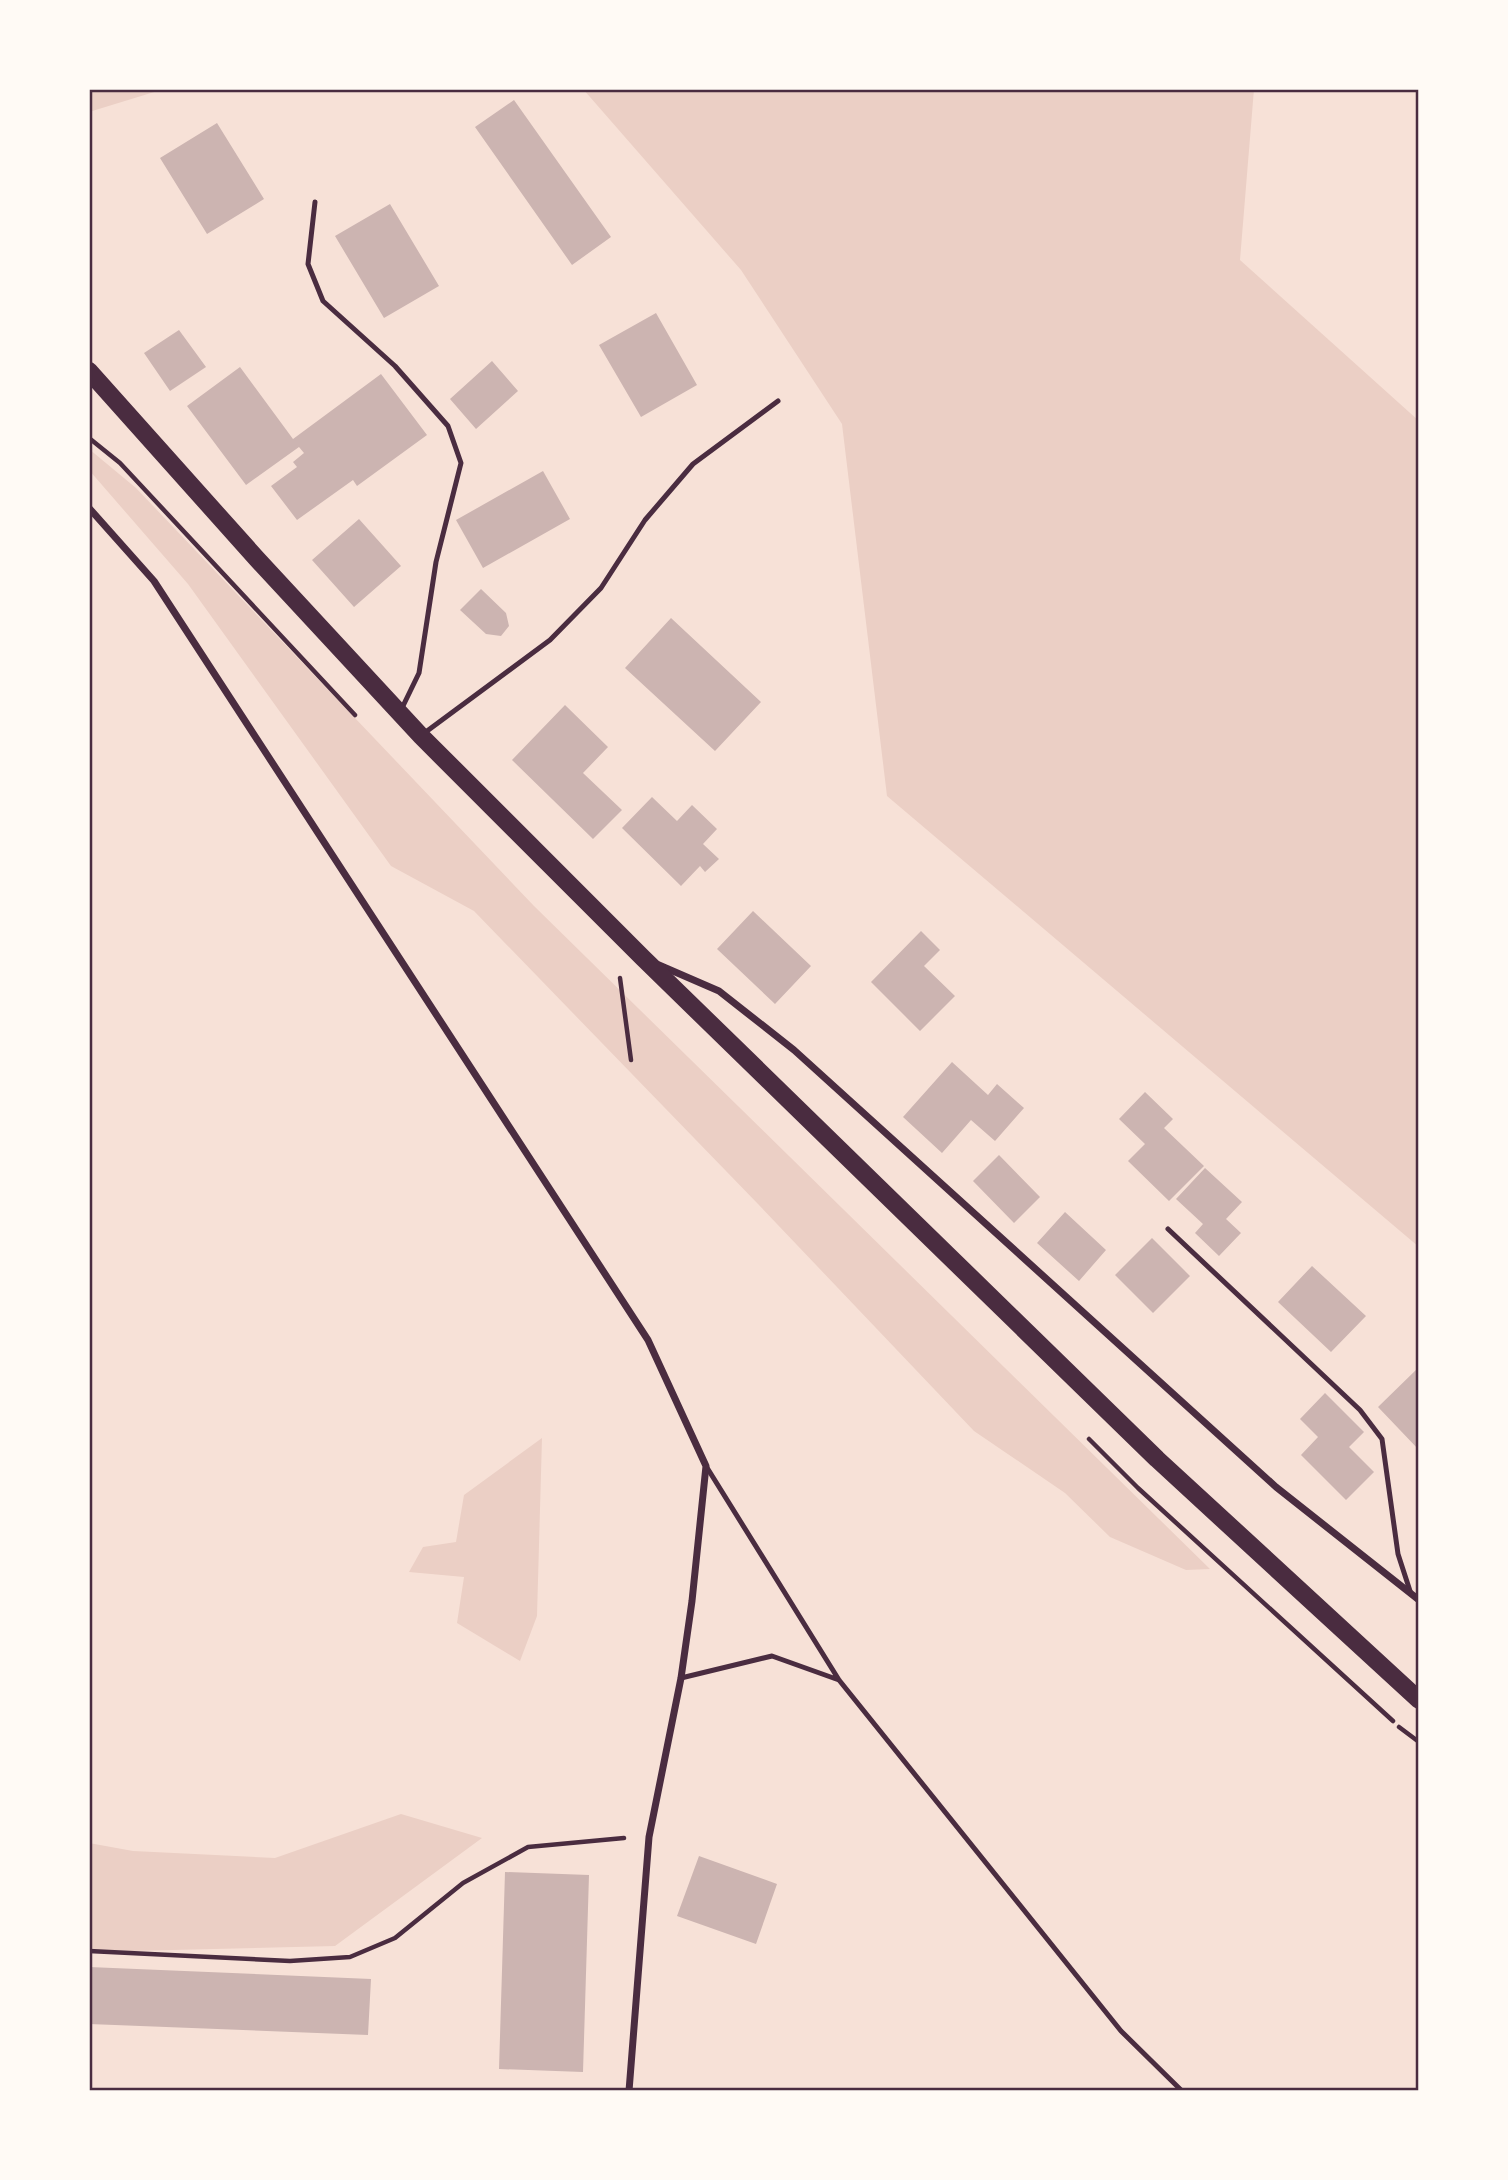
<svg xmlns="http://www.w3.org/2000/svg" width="1508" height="2180" viewBox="0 0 1508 2180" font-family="'Varela Round',sans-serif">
	<rect width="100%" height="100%" fill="#f7e1d7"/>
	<path fill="#ebcfc5" d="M89 89H164L89 112Z
		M583 89H1254L1240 260 1419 421V1247L887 796 842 424 741 270Z
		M89 449 136 488 534 906 1210 1569 1186 1570 1110 1537 1065 1493 974 1431 758 1204 474 911 391 866 188 584 89 470Z
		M542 1438 537 1616 520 1661 457 1623 464 1577 409 1572 423 1547 456 1542 464 1495Z
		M401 1814 482 1838 335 1946 89 1952V1843L133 1851 275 1858Z"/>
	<path fill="#ccb4b1" d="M514 100 611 237 572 265 475 127Z
		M217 123 264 199 207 234 160 158Z
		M390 204 439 286 384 318 335 236Z
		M656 313 697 385 641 417 599 345Z
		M179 330 206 367 170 391 144 353Z
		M492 361 518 391 476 429 450 399Z
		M240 367 293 439 381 374 427 435 357 486 353 480 297 520 271 486 297 467 293 462 304 453 299 447 246 485 187 406Z
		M543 471 570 519 483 568 456 520Z
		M359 519 401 566 354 607 312 560Z
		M481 589 506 613 509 626 501 636 486 634 460 610Z
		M671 618 761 702 715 751 625 668Z
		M565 705 608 747 583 773 622 810 593 839 512 760Z
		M652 797 677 821 692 805 717 829 703 844 719 859 705 872 700 866 681 886 622 828Z
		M753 911 811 966 775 1004 717 949Z
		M921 931 940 950 924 966 955 996 920 1031 871 982Z
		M952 1062 988 1095 997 1084 1024 1108 995 1141 971 1120 942 1153 903 1117Z
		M1145 1092 1173 1119 1164 1128 1204 1166 1169 1201 1128 1161 1145 1144 1119 1119Z
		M999 1155 1040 1197 1014 1223 973 1181Z
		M1205 1168 1242 1202 1226 1219 1241 1233 1219 1256 1195 1233 1203 1224 1176 1199Z
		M1065 1212 1106 1250 1079 1281 1037 1243Z
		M1152 1238 1190 1276 1153 1313 1115 1275Z
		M1312 1266 1366 1316 1331 1352 1278 1302Z
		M1419 1367V1450L1378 1407Z
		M1325 1393 1364 1432 1349 1447 1374 1472 1346 1500 1301 1455 1318 1437 1300 1419Z
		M699 1856 777 1884 756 1944 677 1916Z
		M505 1872 589 1875 583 2072 499 2069Z
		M89 1967 371 1979 368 2035 89 2024Z"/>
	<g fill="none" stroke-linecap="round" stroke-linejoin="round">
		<path stroke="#4a2c40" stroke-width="4.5" d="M89 438 120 463 355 715
			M620 978 631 1060
			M1089 1439 1138 1488 1393 1721
			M1399 1727 1419 1742
			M89 1951 290 1961 350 1957 395 1938 463 1883 528 1847 624 1838"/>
		<path stroke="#4a2c40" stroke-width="5" d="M315 202 308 264 323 301 395 366 448 426 461 463 436 562 419 673 402 708
			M423 734 550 640 601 588 645 520 693 464 778 401
			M1168 1229 1360 1410 1382 1439 1398 1554 1411 1594
			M706 1466 839 1680 1121 2031 1182 2091
			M681 1678 772 1656 839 1680"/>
		<path stroke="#4a2c40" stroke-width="7" d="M89 508 154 581 648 1340 706 1466 692 1601 681 1678 649 1837 629 2091
			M659 965 719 991 794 1050 1276 1487 1419 1600"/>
		<path stroke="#4a2c40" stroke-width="18" d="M89 371 257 559 421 736 643 958 1157 1459 1419 1700"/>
	</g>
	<rect width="1508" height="2180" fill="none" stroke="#fffaf5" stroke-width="182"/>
	<rect x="91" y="91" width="1326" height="1998" fill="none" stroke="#4a2c40" stroke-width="2.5"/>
</svg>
